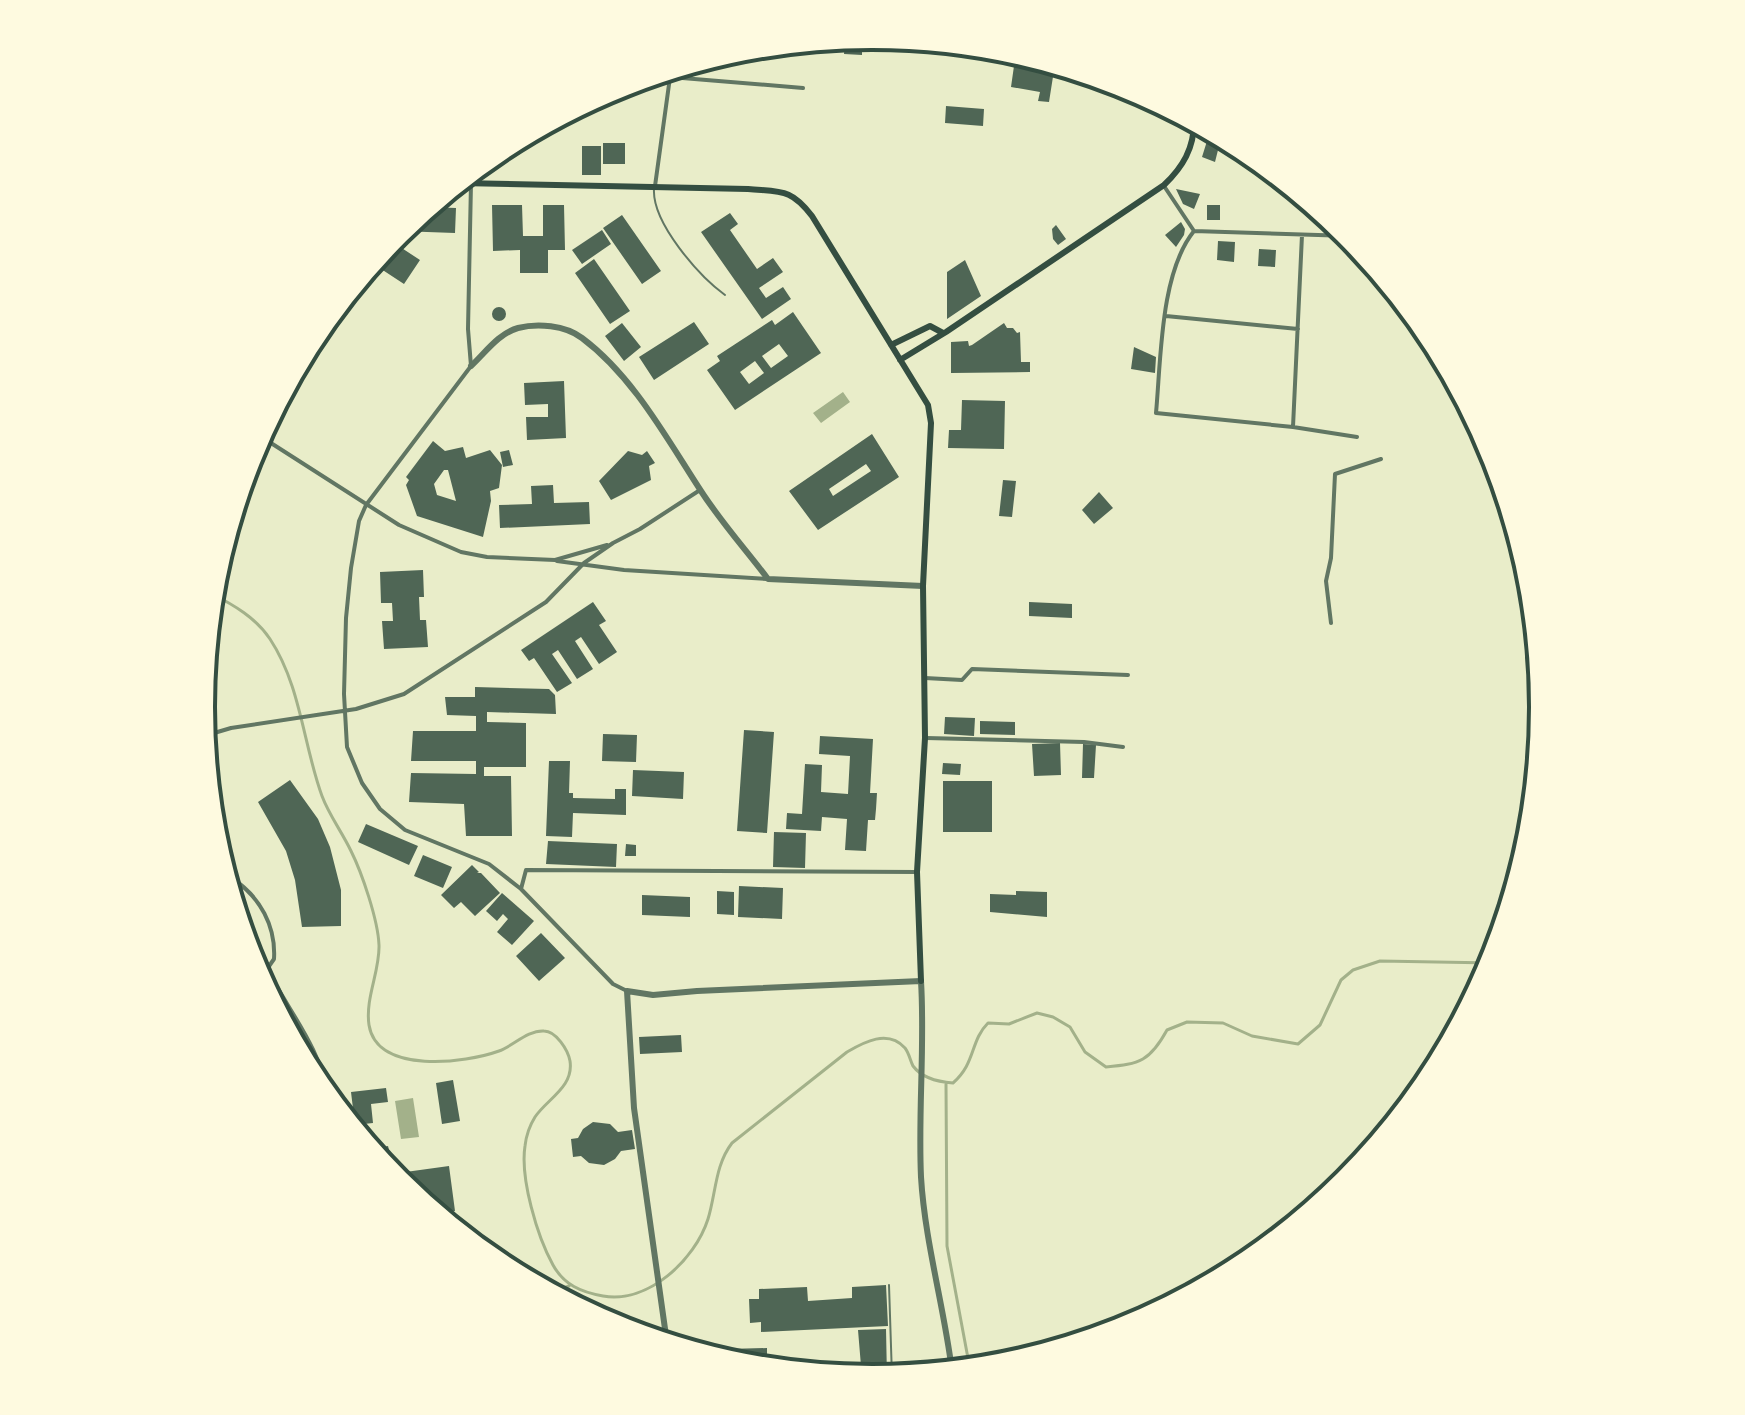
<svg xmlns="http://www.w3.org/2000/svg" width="1745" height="1415" viewBox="0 0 1745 1415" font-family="Helvetica,sans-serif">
	<rect width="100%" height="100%" fill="#e9edc9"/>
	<path fill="#a3b18a" d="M843 392 850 402 821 423 813 413Z
		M413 1098 419 1137 401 1139 395 1101Z"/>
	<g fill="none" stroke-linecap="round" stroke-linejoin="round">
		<path stroke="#a3b18a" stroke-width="3" d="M212 594C234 605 256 618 270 639 301 686 303 744 322 796 329 815 342 832 351 851 362 873 378 920 379 945 380 971 365 998 369 1025 377 1075 466 1063 499 1051 513 1046 528 1030 544 1031 556 1031 568 1050 570 1061 574 1087 547 1099 535 1117 530 1125 526 1137 525 1146 520 1178 537 1236 553 1265 564 1285 581 1292 603 1296 648 1304 695 1260 708 1219 716 1193 715 1165 732 1143L847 1052C864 1042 888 1029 905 1048 909 1053 910 1060 913 1066 922 1078 939 1082 953 1083 976 1063 970 1041 988 1023L1009 1024 1037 1013 1053 1017 1070 1027 1085 1052 1106 1067C1140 1064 1150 1061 1167 1030L1187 1022 1223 1023 1252 1036 1298 1044 1320 1025 1341 980 1353 970 1380 961 1493 963
			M946 1084 947 1246 970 1369
			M550 1293 569 1286"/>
	</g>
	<path fill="#4f6655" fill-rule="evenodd" d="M867 37V41H862V55L844 54 845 39Z
		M1041 60 1055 64 1049 102 1038 101 1040 92 1011 87 1014 66 1039 70Z
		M946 106 984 109 983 126 945 123Z
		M1204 127 1218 134 1230 141 1204 139Z
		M1207 141 1220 142 1215 162 1202 157Z
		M603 143H625V164H603Z
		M582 146H601V175H582Z
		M1176 189 1200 194 1194 209 1183 204Z
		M492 205H522L523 236H543V205H564L565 250H548V273H520V250L493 251Z
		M1207 205H1220V220H1207Z
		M429 207 456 208 455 233 399 231Z
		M730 213 738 224 730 230 757 269 773 258 783 272 759 288 766 298 783 287 791 299 762 319 701 232Z
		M622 215 661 271 642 284 603 228Z
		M1181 222 1185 229 1184 235 1176 247 1165 235Z
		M1056 225 1066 239 1058 245 1053 239 1052 229Z
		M602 230 611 244 582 264 572 250Z
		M391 241 420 260 404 284 375 265 361 287 356 284Z
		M1218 241 1235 242 1234 262 1217 260Z
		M1259 249 1276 250 1275 267 1258 266Z
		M594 259 630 311 610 324 575 273Z
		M965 260 981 296 947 319V272Z
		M492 314a7 7 0 1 1 14 0a7 7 0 1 1-14 0Z
		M793 312 821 353 735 410 707 370 720 361 717 356 772 320 775 325ZM779 344 788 356 771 368 762 356ZM755 361 764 373 749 384 740 372Z
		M694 322 709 344 654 380 639 357Z
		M622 323 641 347 624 361 605 336Z
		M1004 323 1007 328H1013L1017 333 1020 332 1021 362H1030V372L951 373V342L968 341 969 346 972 345Z
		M1134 347 1156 357 1155 373 1131 369Z
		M564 381 566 438 527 440 526 417H548V404L525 405 524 383Z
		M962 400 1005 401 1004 449 948 448 949 430H961Z
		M872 434 899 477 818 530 789 491ZM866 464 871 471 833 496 829 489Z
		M433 441 445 451 463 447 466 458 490 450 502 465 499 488 490 491 491 501 483 537 417 516 406 485 409 480 406 477ZM444 470H448L456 501 437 495 434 484Z
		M509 450 513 465 503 467 500 452Z
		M628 451 642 455 647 451 655 463 649 466 651 480 611 500 599 481Z
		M1003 480 1016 481 1012 517 999 516Z
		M553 485 554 503 589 502 590 524 500 528 499 505 532 504 531 486Z
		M1099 492 1113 508 1094 524 1082 510Z
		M423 570 424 597H419L420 620H426L428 647 384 649 382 621H393L392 603H381L380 572Z
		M593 602 606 621 599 625 617 652 599 664 581 637 575 641 593 669 577 679 558 650 552 654 572 683 557 692 534 658 529 661 521 650Z
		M1029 602 1072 604V618L1029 616Z
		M475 687 549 689 555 695 556 714 487 712V722L526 723V767H484V776H511L512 836H466L464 804 409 802 411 773 476 774V761H411L413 731H476V716L447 715 445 697H475Z
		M945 717 975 718 974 736 944 734Z
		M980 721 1015 722V735L980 734Z
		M744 730 774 732 767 833 737 831Z
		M603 734 637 735 636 762 602 761Z
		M820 736 873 739 870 793H877L876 809 875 820H868L866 851 845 850 847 819 822 817 821 831 786 829 787 813 802 814 805 764 822 765 821 792 848 794 850 756 819 754Z
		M1060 743 1061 775 1034 776 1032 744Z
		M1083 744 1096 745 1094 778H1082Z
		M549 761H570L569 793H573V798L615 799V789H626V815L573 813 572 837 546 836Z
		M943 763 961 764 960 775 942 774Z
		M633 770 684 772 683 799 632 796Z
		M290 780 318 819 330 847 341 890V926L302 927 295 880 286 851 258 802Z
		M943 781H992V832H943Z
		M366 824 418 846 409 865 358 842Z
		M774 832 806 833 805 868 773 867Z
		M548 841 617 844 616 867 546 864Z
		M626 844 636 845V856H625Z
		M423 855 452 867 443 888 414 876Z
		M472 865 479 872 477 873H481L500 893 475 916 461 902 454 908 441 895Z
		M739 886 783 888 782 919 738 917Z
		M717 891 734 892V915L717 914Z
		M1016 891 1047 892V917L990 912V894L1016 895Z
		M502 893 534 921 512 945 497 932 508 919 503 914 497 921 486 911Z
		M642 895 690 897V917L642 915Z
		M541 933 565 958 539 981 516 956Z
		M681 1035 682 1052 640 1054 639 1037Z
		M453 1080 460 1121 442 1124 436 1083Z
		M386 1088 388 1102 371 1104 373 1123 355 1125 351 1092Z
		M593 1122 610 1124 618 1132 632 1130 635 1149 621 1151 615 1159 604 1165 589 1163 581 1156 573 1157 571 1139 578 1138 583 1129Z
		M368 1132 372 1149 388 1146 392 1162 382 1164 358 1133Z
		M449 1166 455 1211 436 1214 391 1174Z
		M886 1285 888 1326 761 1332V1322L750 1323 749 1299H759V1289L807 1287 808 1301 852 1298V1287Z
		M886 1329 887 1378H862L858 1330Z
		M767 1348V1368L741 1366 690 1350Z"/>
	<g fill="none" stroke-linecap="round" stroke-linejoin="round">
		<path stroke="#617663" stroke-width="2" d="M654 189C652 223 699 276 725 295
			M889 1285 892 1377"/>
		<path stroke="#617663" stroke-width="4" d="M670 77 803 88
			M471 183 468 329 471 366 366 505 359 521 351 568 346 618 344 694 347 747 362 783 380 809 405 830 489 864 521 889 613 984 627 991
			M655 186 671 70
			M1164 186 1194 231
			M1194 231C1160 273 1161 360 1156 413L1293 427 1357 437
			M1194 231 1350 236
			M1166 316 1298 329
			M1293 427 1302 235
			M260 436 399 525 461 552 487 557 555 560 607 545
			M557 561 624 570 767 579
			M1331 623 1326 581 1331 558 1335 474 1381 459
			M925 678 962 680 972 669 1128 675
			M204 736 231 728 356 709 404 694 546 602 584 563 613 543 640 529 700 490
			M211 736 216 763 219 853 231 877 241 908 250 953 255 964 267 969C288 1010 322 1050 328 1097
			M926 738 1084 742 1123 747
			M233 879C260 897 276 926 274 959L267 969
			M521 889 526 870 917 872"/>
		<path stroke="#617663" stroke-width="6" d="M471 366C485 353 499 333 518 328 537 323 565 325 582 338 633 376 667 439 701 491 721 522 746 550 768 579L923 586
			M667 1343 634 1108 627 991 653 995 697 991 921 981C925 1046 918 1111 921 1177 925 1243 944 1306 952 1371"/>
		<path stroke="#344e41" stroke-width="6" d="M459 183 748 189C781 192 791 188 812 216L928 405 931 423 923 586 925 738 917 872 921 981
			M891 345 930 326 943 333
			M900 360 946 332 1164 185C1183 167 1194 148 1194 122"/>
	</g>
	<path d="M0 0H1745V1415H0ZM215 707a657 657 0 1 1 1314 0a657 657 0 1 1-1314 0Z" fill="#fefae0" fill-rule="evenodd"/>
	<path fill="none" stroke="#344e41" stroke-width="4" d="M215 707a657 657 0 1 1 1314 0a657 657 0 1 1-1314 0Z"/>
</svg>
